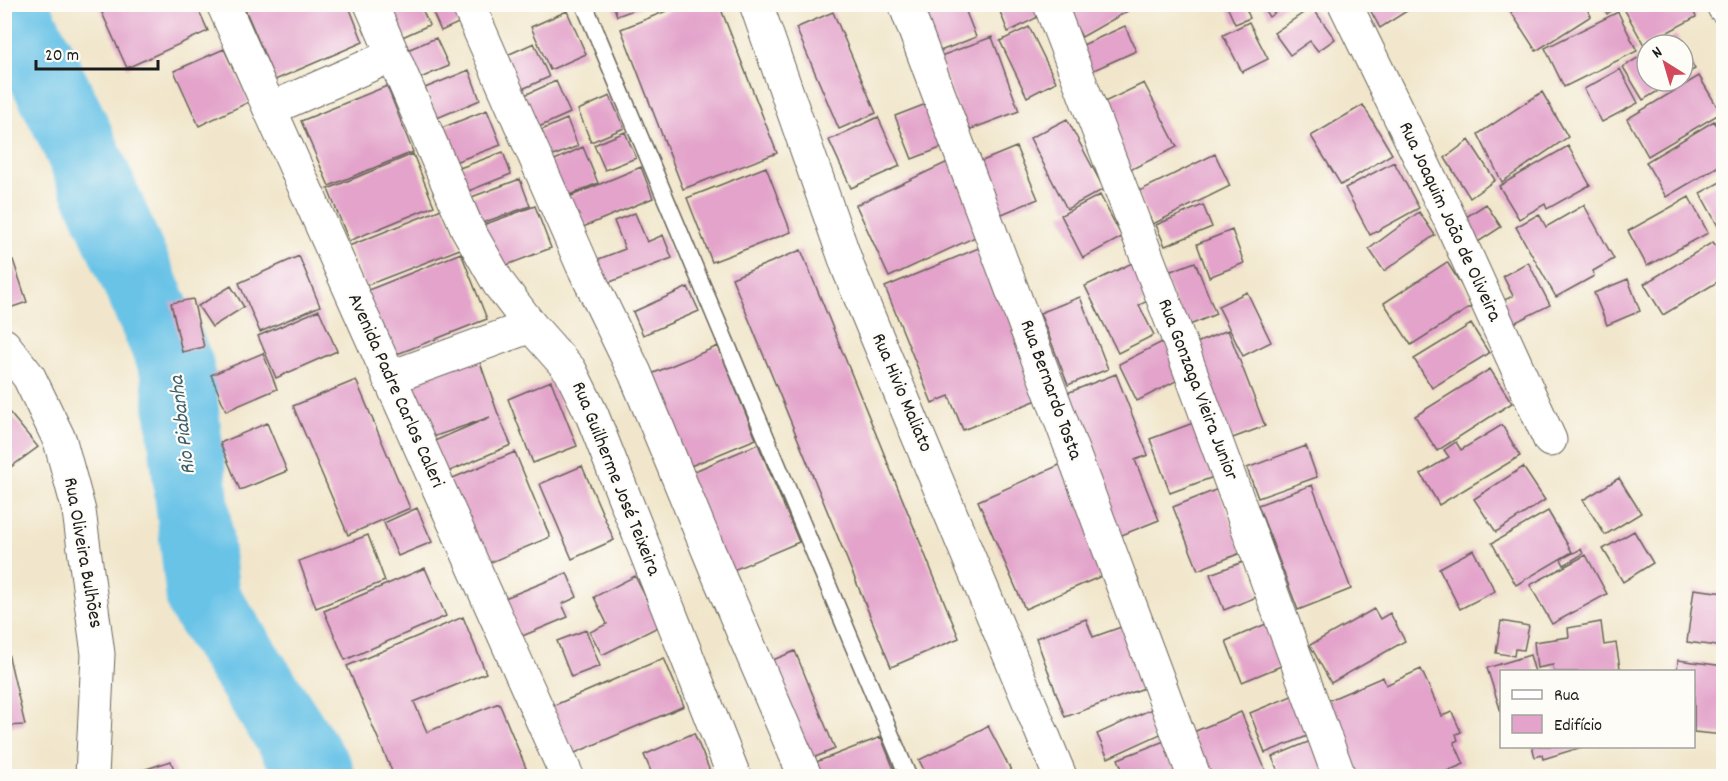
<svg xmlns="http://www.w3.org/2000/svg" width="1728" height="781" viewBox="0 0 1728 781" font-family="Dekko,sans-serif">
	<rect width="100%" height="100%" fill="#fdfcf7"/>
	<filter id="ink" filterUnits="userSpaceOnUse"><feTurbulence type="fractalNoise" baseFrequency=".0167" numOctaves="2"/><feDisplacementMap in="SourceGraphic" scale="12" xChannelSelector="R" yChannelSelector="G"/><feConvolveMatrix kernelMatrix="1 2 1 2 8 2 1 2 1" color-interpolation-filters="sRGB"/></filter>
	<filter id="wash" filterUnits="userSpaceOnUse"><feTurbulence type="fractalNoise" baseFrequency=".008" numOctaves="4" result="noise"/><feDisplacementMap in="SourceGraphic" scale="24" xChannelSelector="R" yChannelSelector="G"/><feGaussianBlur stdDeviation="1.35" result="paint"/><feColorMatrix in="noise" values="0 0 0 0 0 0 0 0 0 0 0 0 0 0 0 0 0 1.4 0 .05"/><feComposite in="paint" operator="in"/></filter>
	<g filter="url(#wash)">
		<rect width="100%" height="100%" fill="#f1e6cb"/>
		<g fill="none" stroke-linecap="round" stroke-linejoin="round">
			<path stroke="#69c3e7" stroke-width="74" d="M10 4 72 128 177 367 203 599 318 776"/>
		</g>
		<g id="blocks">
			<path fill="#e3a3ca" d="M98 4H196L208 31 127 68Z
				M243 4H348L363 42 275 80Z
				M383 4H420L429 25 398 39Z
				M429 4H458L465 20 441 31Z
				M613 4H647V5L617 16Z
				M684 4H719L777 153 683 189 621 29Z
				M916 4H963L976 37 935 53Z
				M997 4H1039L1044 14 1008 32Z
				M1086 4H1140L1082 37 1069 14Z
				M1226 4H1244L1250 18 1235 24Z
				M1261 4H1287L1269 17Z
				M1367 4H1418L1380 28Z
				M1515 4H1584L1591 16 1536 51 1509 9Z
				M1602 4H1622L1607 14Z
				M1624 4H1690L1696 17 1644 45 1622 5Z
				M1312 7 1335 39 1318 51 1310 41 1290 55 1274 33Z
				M567 11 586 54 550 70 531 27Z
				M833 12 876 113 839 129 796 28Z
				M1618 12 1637 51 1564 87 1545 48Z
				M1249 22 1268 59 1242 72 1223 35Z
				M1125 26 1136 51 1085 74 1074 49Z
				M1029 27 1056 82 1027 97 1000 41Z
				M1676 35 1681 45H1660Z
				M992 37 1019 111 966 131 938 57Z
				M436 38 449 66 418 79 405 51Z
				M534 43 549 77 518 91 503 57Z
				M1683 48 1695 69 1683 76Z
				M224 49 249 102 199 126 174 71Z
				M1647 52V81H1675L1643 100 1623 67Z
				M1620 69 1638 103 1602 122 1584 89Z
				M469 70 480 100 437 118 425 88Z
				M1699 76 1721 113 1648 156 1627 119Z
				M556 81 570 113 532 130 518 98Z
				M1144 83 1177 147 1130 170 1098 105Z
				M387 86 413 152 329 186 301 121Z
				M1542 92 1568 137 1502 182 1478 134Z
				M610 96 624 128 591 142 578 110Z
				M926 104 943 147 912 159 895 116Z
				M1363 105 1392 154 1341 185 1311 136Z
				M487 110 501 145 452 163 439 129Z
				M878 117 900 166 851 188 829 140Z
				M567 119 578 146 548 158 537 132Z
				M1067 119 1104 189 1067 209 1030 138Z
				M1714 121 1724 137V163L1666 197 1646 162Z
				M625 132 636 158 605 170 594 145Z
				M1469 140 1495 180 1470 198 1445 158Z
				M1568 146 1590 185 1547 209 1545 204 1519 219 1499 186Z
				M583 147 598 183 560 199 546 164Z
				M1016 147 1038 199 997 216 975 164Z
				M503 152 511 174 466 192 457 169Z
				M413 154 434 206 349 241 328 189Z
				M1215 154 1230 186 1153 224 1137 192Z
				M950 161 984 233 889 277 856 205Z
				M1394 162 1419 208 1370 235 1345 188Z
				M641 167 653 198 576 230 564 199Z
				M766 167 791 232 712 262 687 198Z
				M520 179 530 206 479 224 469 198Z
				M1724 180V225L1719 228 1700 193Z
				M1100 195 1122 237 1083 258 1061 215Z
				M1689 197 1708 233 1647 266 1628 231Z
				M1486 204 1501 227 1475 244 1460 221Z
				M1203 205 1212 227 1165 246 1156 225Z
				M1584 205 1614 259 1593 271 1594 276 1556 297 1516 227 1539 214 1546 227Z
				M535 206 551 248 499 268 483 225Z
				M444 208 460 249 365 286 349 246Z
				M1419 212 1435 235 1384 271 1369 249Z
				M635 213 647 242 663 235 672 258 600 286 591 262 625 249 614 221Z
				M1232 230 1244 263 1209 277 1197 244Z
				M1713 242 1724 259V278L1663 315 1644 284Z
				M981 247 1042 398 963 430 949 396 932 403 885 287Z
				M801 250 959 638 891 667 732 278Z
				M461 253 487 319 392 356 366 291Z
				M299 256 320 306 260 332 239 283Z
				M13 260 27 302 4 310V262Z
				M1134 262 1152 299 1139 305 1154 335 1118 353 1085 286Z
				M1195 262 1216 314 1185 327 1163 274Z
				M1447 262 1474 305 1411 345 1384 303Z
				M1528 262 1550 305 1510 325 1498 303 1513 296 1503 276Z
				M1628 279 1640 311 1607 325 1594 293Z
				M231 286 244 307 212 327 198 306Z
				M688 287 699 311 643 335 633 312Z
				M1247 292 1271 342 1243 356 1218 306Z
				M1080 297 1108 369 1068 385 1040 313Z
				M193 299 204 347 182 352 171 303Z
				M319 310 337 351 276 378 258 336Z
				M1471 324 1489 353 1432 388 1414 359Z
				M1228 330 1265 426 1230 439 1194 344Z
				M1166 340 1184 377 1137 401 1119 364Z
				M718 346 756 439 681 470 642 378Z
				M263 353 277 389 226 411 211 375Z
				M477 354 498 414 511 445 443 474 430 443 490 417 430 438 407 383Z
				M1490 369 1512 403 1437 451 1415 416Z
				M1116 374 1148 455 1135 460 1159 520 1117 537 1062 395Z
				M356 380 410 508 348 535 293 406Z
				M551 381 577 446 533 463 508 399Z
				M4 406 38 447 4 472Z
				M1196 422 1216 476 1170 493 1150 439Z
				M267 423 287 471 240 490 220 443Z
				M1502 425 1520 456 1439 505 1421 474 1449 457 1444 450 1456 442 1461 450Z
				M758 444 799 542 724 574 683 476Z
				M1306 446 1317 477 1258 498 1247 468Z
				M515 452 550 537 484 565 448 480Z
				M1064 463 1111 572 1025 609 978 501Z
				M582 466 614 540 572 559 540 484Z
				M1523 467 1545 500 1496 532 1474 499Z
				M1619 478 1641 513 1605 535 1583 500Z
				M1312 485 1351 589 1298 610 1258 505Z
				M1218 489 1243 552 1198 570 1173 507Z
				M417 508 432 542 398 556 384 523Z
				M1548 511 1572 552 1516 585 1492 543Z
				M1634 531 1653 563 1623 582 1603 549Z
				M368 535 385 581 316 608 299 561Z
				M1581 549 1583 554 1564 565 1561 559Z
				M1473 550 1495 591 1460 609 1439 568Z
				M1586 555 1607 594 1552 624 1530 585Z
				M1246 561 1259 596 1224 610 1210 574Z
				M425 568 446 616 345 660 324 611Z
				M567 573 577 597 562 604 568 617 520 637 505 598Z
				M635 576 660 626 602 655 590 632 607 624 594 597Z
				M1694 589 1724 593V647L1687 642Z
				M1374 609 1380 619 1390 613 1405 641 1331 683 1310 645Z
				M463 617 486 673 414 702 427 732 499 703 526 768 504 776H394L347 666Z
				M1086 619 1093 637 1124 626 1147 687 1065 717 1036 638Z
				M1273 621 1291 662 1242 682 1226 641Z
				M1501 621 1529 626 1524 650 1515 649 1514 656 1496 653Z
				M1601 622 1604 645 1616 643 1620 668 1604 672H1554L1553 665 1537 668 1534 642 1569 637 1568 628Z
				M586 630 600 666 571 677 557 641Z
				M4 640H5L25 725 4 726Z
				M795 651 835 749 803 762 763 664Z
				M1530 655 1535 672H1502L1501 712 1487 668Z
				M664 658 684 706 568 756 548 708Z
				M1678 660 1724 666V735L1694 732V672H1677Z
				M1421 669 1442 716 1452 712 1461 732 1456 734 1458 740 1454 742 1464 764 1445 772 1447 776H1352L1320 704 1383 677 1386 685Z
				M1299 693 1315 733 1265 753 1250 713Z
				M1154 708 1165 732 1108 758 1097 734Z
				M1241 712 1268 776H1209L1191 733Z
				M988 726 1014 776H927L919 760Z
				M694 733 712 776H653L644 755Z
				M4 735H6L8 758 4 759Z
				M881 737 895 772 883 776H816L811 764Z
				M1167 740 1181 776H1125L1118 759Z
				M1313 740 1329 776H1280L1272 757Z
				M1532 746H1582V747L1543 759 1542 755 1535 757Z
				M171 761 176 776H125Z"/>
		</g>
	</g>
	<g filter="url(#ink)">
		<use href="#blocks" fill-opacity="0" stroke="#676359" stroke-width="1.5"/>
		<g fill="none" stroke-linecap="round" stroke-linejoin="round">
			<defs>
				<path id="service" d="M584 4 908 776"/>
				<path id="minor" d="M223 4 567 776
					M371 4 467 228 499 284 531 326 570 370 592 415 734 776
					M468 4 582 264 635 373 721 581 805 776
					M905 4 1194 776
					M1050 4 1180 343 1339 776
					M1345 4 1446 211 1550 440
					M1723 4 1724 7
					M270 109 393 55
					M4 345 29 377 60 441 79 511 98 654 92 776
					M389 378 531 326"/>
				<path id="tertiary" d="M756 4 849 270 1060 776"/>
			</defs>
			<use href="#service" stroke="#676359" stroke-width="19"/>
			<use href="#minor" stroke="#676359" stroke-width="35"/>
			<use href="#tertiary" stroke="#676359" stroke-width="35"/>
			<use href="#service" stroke="#fff" stroke-width="16"/>
			<use href="#minor" stroke="#fff" stroke-width="33"/>
			<use href="#tertiary" stroke="#fff" stroke-width="33"/>
		</g>
	</g>
	<g text-anchor="middle" dominant-baseline="central" stroke-width="4.5" stroke-linejoin="round" paint-order="stroke">
		<g font-size="20" fill="#1c1c1c" stroke="#fdfcf7">
			<text transform="translate(1449 222) rotate(65)">Rua Joaquim João de Oliveira</text>
			<text transform="translate(1050 390) rotate(70)">Rua Bernardo Tosta</text>
			<text transform="translate(1197 390) rotate(69)">Rua Gonzaga Vieira Junior</text>
			<text transform="translate(395 391) rotate(66)">Avenida Padre Carlos Caleri</text>
			<text transform="translate(901 393) rotate(67)">Rua Hivio Maliato</text>
			<text transform="translate(615 479) rotate(68)">Rua Guilherme José Teixeira</text>
			<text transform="translate(82 553) rotate(80)">Rua Oliveira Bulhões</text>
		</g>
		<g font-size="21" font-style="italic" fill="#3b5f6d" stroke="#fdfcf7">
			<text transform="translate(184 425) rotate(-97)">Rio Piabanha</text>
		</g>
	</g>
	<rect width="1728" height="781" fill="none" stroke="#fdfcf7" stroke-width="24"/>
	<rect x="1500" y="670" width="195" height="78" fill="#fdfcf7" stroke="#a3a29f" stroke-width="1.5"/>
	<rect x="1512" y="690" width="30" height="9" fill="#ffffff" stroke="#a3a29f" stroke-width="1.5"/>
	<text x="1554" y="700" font-size="18" fill="#1c1c1c">Rua</text>
	<rect x="1512" y="715" width="30" height="18" fill="#e3a3ca" stroke="#a3a29f" stroke-width="1.5"/>
	<text x="1554" y="730" font-size="18" fill="#1c1c1c">Edifício</text>
	<g transform="translate(1665 63) rotate(323)"><circle r="28" fill="#fdfcf7" stroke="#a3a29f" stroke-width="1.5"/>
	<path d="M0-4.5L10 22L0 15L-10 22Z" fill="#d1495b"/>
	<text y="-9" font-size="16" font-weight="bold" text-anchor="middle" fill="#1c1c1c">N</text>
	</g>
	<path d="M36 60v9h122v-9" fill="none" stroke="#1c1c1c" stroke-width="3"/>
	<text x="45" y="60" font-size="18" fill="#1c1c1c" stroke="#fdfcf7" stroke-width="4.5" paint-order="stroke">20 m</text>
</svg>
